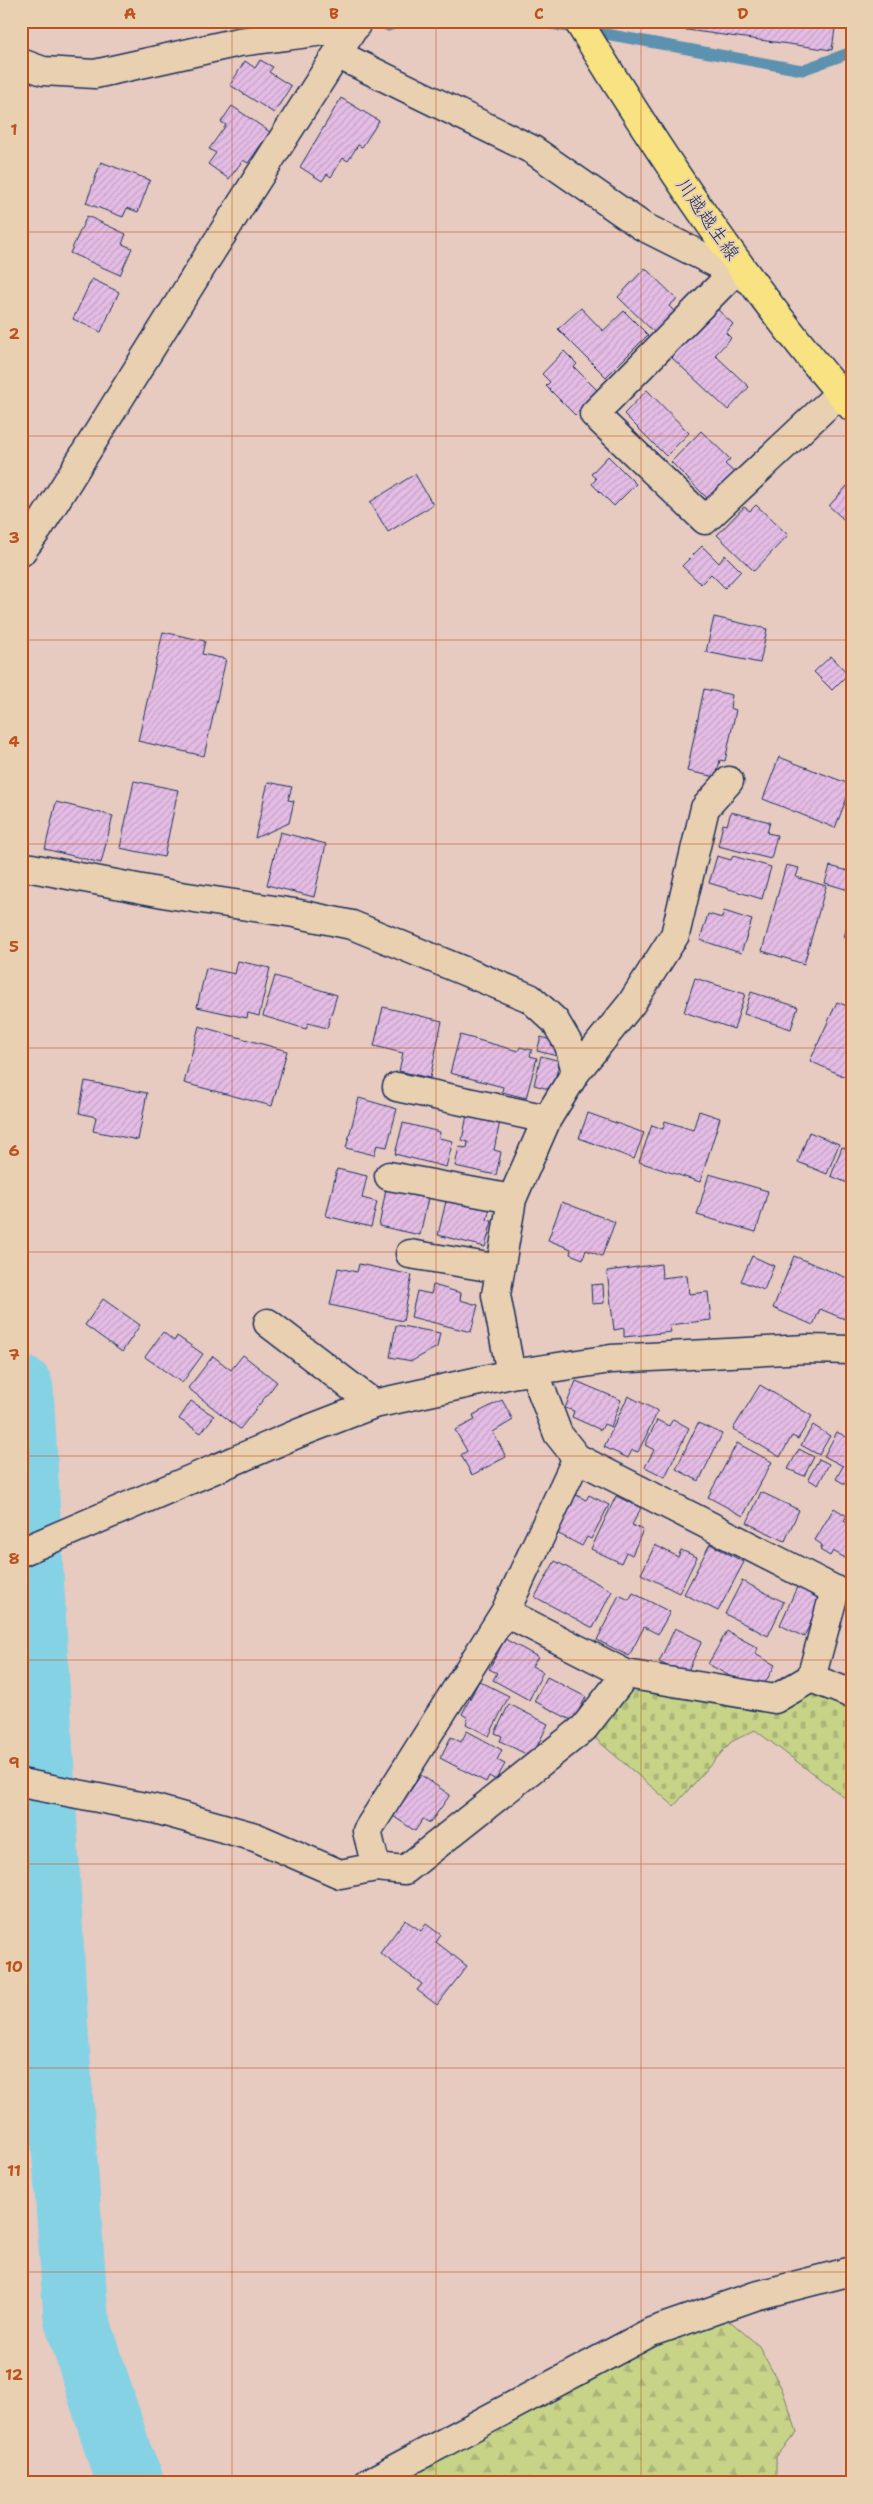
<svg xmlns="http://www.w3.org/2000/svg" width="873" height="2504" viewBox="0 0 873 2504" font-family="'Shantell Sans','Klee One',sans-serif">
	<defs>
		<pattern id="forest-firs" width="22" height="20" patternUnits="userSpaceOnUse" patternTransform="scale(1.25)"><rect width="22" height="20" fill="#c7d387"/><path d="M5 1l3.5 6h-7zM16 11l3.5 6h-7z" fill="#aab577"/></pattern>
		<pattern id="cemetery-stones" width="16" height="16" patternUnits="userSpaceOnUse" patternTransform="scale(1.25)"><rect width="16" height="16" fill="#c7d387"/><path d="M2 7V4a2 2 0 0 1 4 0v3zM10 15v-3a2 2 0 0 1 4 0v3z" fill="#aab577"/></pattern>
		<pattern id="building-hatch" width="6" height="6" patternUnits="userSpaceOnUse" patternTransform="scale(1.25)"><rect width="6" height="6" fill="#e4bce4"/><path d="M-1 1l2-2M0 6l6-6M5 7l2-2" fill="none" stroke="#c3a2c6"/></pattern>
	</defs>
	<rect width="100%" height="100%" fill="#e7cac0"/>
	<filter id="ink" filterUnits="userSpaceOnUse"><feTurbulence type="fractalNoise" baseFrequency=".02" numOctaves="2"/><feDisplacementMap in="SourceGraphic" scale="10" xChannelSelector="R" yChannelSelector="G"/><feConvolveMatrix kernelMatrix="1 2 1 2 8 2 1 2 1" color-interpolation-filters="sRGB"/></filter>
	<g filter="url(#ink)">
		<path fill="url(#forest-firs)" stroke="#718172" d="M711 2320 731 2322 759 2346 782 2389 797 2432 776 2457V2483H395L644 2350Z"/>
		<path fill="url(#cemetery-stones)" stroke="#718172" d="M627 1685 808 1692 852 1707V1803L755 1730 731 1742 674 1806 590 1734Z"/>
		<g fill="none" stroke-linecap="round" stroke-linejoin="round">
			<path stroke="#5b91af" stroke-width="11" d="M535 21 802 70 852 52
				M388 26 404 21"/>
			<path stroke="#86d2e5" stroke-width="65" d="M21 1388 56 2032 76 2317 120 2456 132 2483"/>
		</g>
		<path fill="url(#building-hatch)" stroke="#1b2f5e" d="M659 21H836L832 50 658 26Z
			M260 60 273 67 269 72 291 86 274 113 230 85 245 61 255 68Z
			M341 98 379 121 362 147 358 145 348 161 343 158 331 177 327 174 322 181 300 167Z
			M232 106 270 132 248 163 243 160 229 179 208 164 216 153 209 149 226 125 221 122Z
			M101 162 150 180 138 212 127 208 123 217 86 203Z
			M87 216 126 234 122 244 132 248 120 275 70 253Z
			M645 268 677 299 669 306 675 312 655 333 618 297Z
			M92 279 119 292 101 332 73 319Z
			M581 308 603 331 624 311 648 335 606 377 558 329Z
			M716 308 733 324 726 333 731 338 715 355 749 387 728 410 671 357Z
			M564 351 577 364 574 367 598 391 575 415 546 386 550 382 542 374Z
			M647 390 689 433 666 456 624 414Z
			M701 431 730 459 725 464 735 473 709 500 671 462Z
			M608 456 636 484 614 506 592 484 596 479 591 474Z
			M415 474 433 505 388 532 370 502Z
			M847 486 852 491V527L829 506Z
			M756 505 788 535 754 571 717 535 744 507 750 511Z
			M702 546 719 563 725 555 741 571 725 588 711 574 701 584 682 566Z
			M714 617 767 629 760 663 706 652Z
			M163 632 205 641 202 654 226 659 204 756 138 741Z
			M831 656 848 674 832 690 814 672Z
			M704 689 732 695 730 708 736 710 725 761 720 760 716 777 687 771Z
			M779 757 852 785 835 828 763 799Z
			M134 781 178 790 164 857 120 848Z
			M268 782 292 787 288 800 294 801 289 823 255 838Z
			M56 802 113 816 101 863 45 849Z
			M731 812 770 822 767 833 777 835 771 859 718 846 723 824 727 825Z
			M280 832 326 844 314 897 267 885Z
			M717 856 731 860 733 856 771 867 762 899 709 883Z
			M786 865 799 868 796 877 826 886 804 964 762 951Z
			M830 866 852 872V891L825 883Z
			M852 906V940L844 938Z
			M724 911 752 920 741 953 700 940 708 914 722 918Z
			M238 961 270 968 259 1016 248 1013 247 1018 197 1007 206 968 235 974Z
			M275 976 337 995 327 1028 308 1023 306 1029 263 1016Z
			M695 978 745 994 734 1029 684 1012Z
			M751 992 798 1007 791 1029 744 1014Z
			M837 1002 852 1008V1080L810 1061Z
			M383 1007 442 1021 430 1078 399 1071 403 1053 374 1046Z
			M199 1026 287 1051 272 1106 184 1083Z
			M460 1035 518 1051 520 1047 532 1050 530 1056 537 1058 526 1098 502 1092 503 1087 450 1073Z
			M541 1037 560 1043 557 1056 537 1051Z
			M541 1056 560 1061 552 1090 534 1085Z
			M85 1081 147 1093 138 1140 93 1131 96 1117 79 1113Z
			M359 1098 397 1109 387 1147 377 1145 374 1155 346 1148Z
			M699 1111 720 1118 700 1182 639 1162 652 1125 663 1129 665 1121 693 1130Z
			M588 1113 644 1133 634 1159 579 1138Z
			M467 1115 500 1121 494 1150 501 1152 496 1175 455 1166 459 1147 467 1148 468 1142 462 1140Z
			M403 1123 440 1132 439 1138 453 1141 446 1167 395 1154Z
			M809 1132 839 1144 827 1174 798 1162Z
			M842 1147 852 1151V1185L831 1176Z
			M337 1169 367 1176 362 1198 377 1202 371 1227 326 1216Z
			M709 1174 768 1191 756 1232 697 1215Z
			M386 1189 428 1198 420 1235 379 1226Z
			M447 1197 490 1208 487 1220 492 1221 485 1247 438 1235Z
			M562 1202 615 1222 602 1256 586 1250 583 1259 570 1254 571 1249 548 1240Z
			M752 1256 774 1266 764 1290 741 1281Z
			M794 1256 852 1280V1322L820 1309 813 1325 773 1308Z
			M359 1264 412 1275 403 1321 330 1305 338 1268 357 1272Z
			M661 1264 662 1278 687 1275 689 1294 708 1292 711 1320 669 1325 671 1332 624 1337V1328L614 1330 607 1271Z
			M603 1284 604 1303 592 1304 591 1285Z
			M433 1285 461 1293 460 1300 478 1305 471 1332 411 1317 417 1291 431 1294Z
			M103 1299 140 1325 122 1352 85 1325Z
			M396 1325 440 1333 437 1347 412 1361 390 1357Z
			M163 1332 174 1341 177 1336 203 1354 182 1383 145 1357Z
			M243 1355 277 1382 240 1429 188 1388 213 1356 231 1370Z
			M576 1381 621 1400 611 1427 604 1424 601 1430 572 1417 574 1411 565 1408Z
			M760 1385 812 1416 798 1439 792 1436 780 1457 733 1429Z
			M852 1387V1419L847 1418Z
			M628 1396 658 1411 638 1452 632 1450 628 1458 604 1447Z
			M502 1400 513 1420 493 1432 506 1457 472 1475 461 1455 467 1451 455 1430 475 1420 473 1415Z
			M191 1401 214 1416 201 1433 179 1419Z
			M673 1419 689 1428 665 1477 645 1467 654 1450 645 1445 657 1420 669 1426Z
			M698 1423 722 1434 699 1481 676 1469Z
			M813 1425 830 1436 819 1455 801 1445Z
			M837 1432 852 1440V1488L836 1479 843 1466 824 1456Z
			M737 1443 772 1462 743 1516 708 1497Z
			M799 1449 814 1457 804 1476 788 1469Z
			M819 1459 829 1464 818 1485 808 1479Z
			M761 1492 799 1510 785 1541 747 1523Z
			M574 1494 586 1500 589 1495 609 1505 591 1539 587 1537 582 1546 555 1532Z
			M616 1496 641 1508 632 1525 643 1530 632 1555 626 1552 621 1563 591 1549Z
			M834 1508 847 1516 844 1521 852 1526V1562L833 1551 830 1556 820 1550 822 1545 815 1540Z
			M710 1544 744 1562 718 1611 684 1594Z
			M655 1545 678 1557 681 1550 697 1557 679 1593 641 1574Z
			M555 1561 612 1591 593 1628 535 1597Z
			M742 1581 784 1602 768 1636 725 1614Z
			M797 1587 822 1598 804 1637 780 1625Z
			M633 1593 670 1612 658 1634 644 1627 629 1656 597 1640 619 1595 629 1600Z
			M675 1628 702 1641 686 1675 659 1662Z
			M727 1631 758 1648 755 1654 775 1665 763 1687 751 1688 708 1664Z
			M505 1639 538 1657 532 1666 543 1672 529 1700 493 1680 497 1673 489 1669Z
			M547 1677 586 1697 573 1721 534 1701Z
			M479 1681 509 1696 489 1736 466 1724 468 1718 462 1714Z
			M509 1704 548 1724 532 1757 500 1741 502 1736 495 1733Z
			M467 1731 502 1750 497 1760 505 1764 496 1780 489 1776 486 1782 440 1758 451 1737 461 1742Z
			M421 1775 450 1795 430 1823 423 1819 415 1831 393 1816Z
			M405 1920 421 1931 426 1924 441 1935 436 1942 467 1966 437 2005 417 1990 422 1984 380 1953Z"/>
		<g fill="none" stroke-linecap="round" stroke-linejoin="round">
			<defs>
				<path id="minor" d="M337 54 533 150 642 226 748 279
					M21 63 43 71 95 74 239 42 355 27
					M733 273 594 414 705 520 840 393
					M21 552 38 529 207 258 358 21
					M21 866 174 895 294 913 352 925 530 998 555 1021 569 1045 576 1072 547 1119 512 1199 496 1295 511 1374
					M576 1072 631 1004 675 935 705 808 729 781
					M397 1087 547 1119
					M389 1176 512 1199
					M410 1254 500 1269
					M268 1323 374 1404
					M534 1371 558 1434 577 1458 835 1590 811 1678 775 1699 626 1674 505 1612 577 1458
					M21 1552 299 1433 374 1404 511 1374 611 1359 807 1349 852 1350
					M505 1612 367 1831 376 1867 405 1870 584 1728 626 1674
					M811 1678 852 1694
					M21 1783 155 1809 255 1837 340 1874 376 1867
					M368 2483 651 2332 755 2296 852 2271"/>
				<path id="major" d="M578 21C660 155 749 288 852 407"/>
			</defs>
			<use href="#minor" stroke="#1b2f5e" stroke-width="31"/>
			<use href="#major" stroke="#1b2f5e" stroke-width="31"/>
			<use href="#minor" stroke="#e8d0b0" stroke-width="28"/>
			<use href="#major" stroke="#f8e281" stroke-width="28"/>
		</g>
	</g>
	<path fill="none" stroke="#bf511c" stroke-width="1" stroke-opacity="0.55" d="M232 21V2483M436 21V2483M641 21V2483M21 232H852M21 436H852M21 640H852M21 844H852M21 1048H852M21 1252H852M21 1456H852M21 1660H852M21 1864H852M21 2068H852M21 2272H852"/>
	<g text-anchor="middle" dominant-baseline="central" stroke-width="4" stroke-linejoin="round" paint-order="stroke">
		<g font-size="19" fill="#1b2f5e" stroke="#e8d0b0">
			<text transform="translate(708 219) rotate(55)">川越越生線</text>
		</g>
	</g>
	<rect width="873" height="2504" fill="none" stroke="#e8d0b0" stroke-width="55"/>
	<rect x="28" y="28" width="818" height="2448" fill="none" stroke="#bf511c" stroke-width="2"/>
	<g font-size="16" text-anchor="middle" font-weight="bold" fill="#bf511c">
		<text x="130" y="19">A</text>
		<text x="334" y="19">B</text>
		<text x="539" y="19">C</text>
		<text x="743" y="19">D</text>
		<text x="14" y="135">1</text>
		<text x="14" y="339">2</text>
		<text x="14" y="543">3</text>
		<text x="14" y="747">4</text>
		<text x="14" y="952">5</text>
		<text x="14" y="1156">6</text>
		<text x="14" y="1360">7</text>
		<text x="14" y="1564">8</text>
		<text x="14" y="1768">9</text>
		<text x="14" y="1972">10</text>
		<text x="14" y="2176">11</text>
		<text x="14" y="2380">12</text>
	</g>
</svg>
